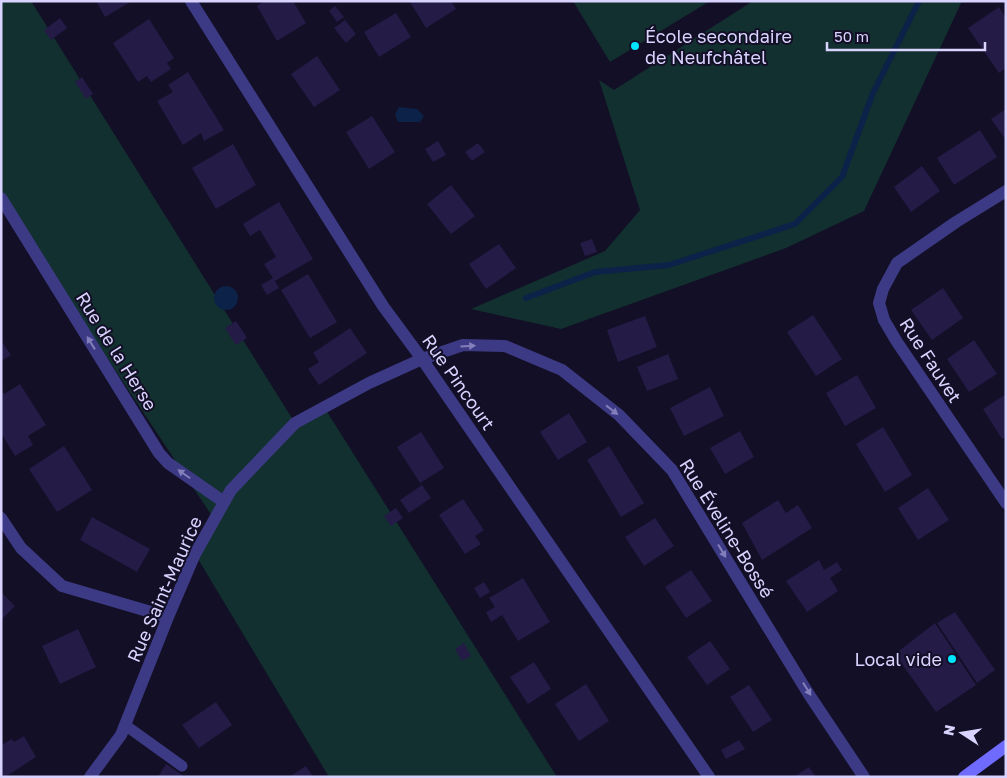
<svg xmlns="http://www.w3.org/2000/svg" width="1007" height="778" viewBox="0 0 1007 778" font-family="'Golos Text',sans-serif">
	<rect width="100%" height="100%" fill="#130f26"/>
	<path fill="#12302f" d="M1 1H31L295 423 324 407 557 777H329L195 554 214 519 1 198Z
		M573 1H710L610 62Z
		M753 1H962L864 211 786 248 561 329 471 309 605 251 640 210 599 80 614 90Z"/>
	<path fill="#0c2248" d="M399 107 417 109 424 116 420 122H398L395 114Z
		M214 298a12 12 0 1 1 24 0a12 12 0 1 1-24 0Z"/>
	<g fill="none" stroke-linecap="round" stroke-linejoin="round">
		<path stroke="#0c2248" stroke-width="6" d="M526 298 595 272 669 265 795 224 842 177 873 93 919 1"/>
	</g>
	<path fill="#241b47" d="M96 1H132L105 17Z
		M264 1H293L306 23 277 41 257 6Z
		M411 1H451L456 9 426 28 410 2Z
		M335 6 344 17 337 22 329 11Z
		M999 7 1006 18V68L999 73 968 28Z
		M396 13 411 37 379 57 364 32Z
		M60 18 67 28 51 40 44 30Z
		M149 19 174 58 167 63 171 69 151 82 147 76 138 82 113 43Z
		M345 20 356 34 346 43 334 28Z
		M317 56 340 90 314 107 291 74Z
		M188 72 224 130 204 141 201 133 183 145 157 101 173 92 168 85Z
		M82 77 93 94 86 99 75 82Z
		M1006 109V140L991 119Z
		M372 116 395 152 369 169 346 132Z
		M980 130 997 157 954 185 937 158Z
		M438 141 446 155 433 162 425 149Z
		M478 143 485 152 472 161 465 152Z
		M233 144 256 185 216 209 192 168Z
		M922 166 940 191 911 212 894 187Z
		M451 185 475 216 451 234 427 204Z
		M279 202 313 259 275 281 279 288 267 295 261 285 273 278 264 264 276 257 260 230 250 236 243 224Z
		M592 239 597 252 585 256 580 243Z
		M499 244 516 268 486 289 469 264Z
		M308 274 337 322 310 338 281 290Z
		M943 288 963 318 932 340 911 310Z
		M813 315 842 359 816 376 787 332Z
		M645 316 657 347 618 362 607 330Z
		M236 321 247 338 236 345 225 328Z
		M350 328 367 353 319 385 308 369 319 362 313 353Z
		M1 340 11 355 1 361Z
		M974 340 997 374 969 392 947 359Z
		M668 354 678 379 647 391 637 367Z
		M857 375 876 408 845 426 826 393Z
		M20 384 46 425 28 436 33 445 15 456 1 433V388L4 394Z
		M710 387 724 416 684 436 670 408Z
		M1006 394V437L1002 439 983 409Z
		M569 413 587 442 558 460 540 432Z
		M883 427 912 475 885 492 856 444Z
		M740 431 754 457 725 474 710 448Z
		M421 432 444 468 420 483 397 447Z
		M64 446 92 490 57 512 29 469Z
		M609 446 644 503 621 517 587 460Z
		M422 485 431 498 409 513 400 500Z
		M928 488 949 520 918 540 898 508Z
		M463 499 484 530 475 536 481 544 465 554 439 515Z
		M778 500 786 513 798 505 812 528 762 560 742 523Z
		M396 508 403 518 391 526 384 516Z
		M92 517 150 549 137 572 80 540Z
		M655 518 674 546 644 566 625 537Z
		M819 560 824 570 837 562 842 570 830 578 838 591 807 612 786 581Z
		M691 570 712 601 686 618 665 587Z
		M523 578 550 622 518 641 502 615 491 622 486 612 495 607 489 598Z
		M484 582 490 592 480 598 474 588Z
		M1 592 15 606 1 620Z
		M955 612 995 670 977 683 937 623Z
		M935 623 976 685 936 712 895 654Z
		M78 629 96 667 60 684 42 646Z
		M710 641 730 669 707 685 687 657Z
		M464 643 471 656 462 661 455 649Z
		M534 662 551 689 528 704 510 677Z
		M586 684 609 721 579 741 555 704Z
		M749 685 772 720 753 732 730 697Z
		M216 702 232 725 199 748 182 725Z
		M24 736 36 757 5 777H1V745L12 739 14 742Z
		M739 740 745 749 726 759 721 750Z
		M166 764 185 777H158Z
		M306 766 313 777H289Z
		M809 767 816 777H794Z"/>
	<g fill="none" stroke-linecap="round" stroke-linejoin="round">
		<path stroke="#3d3a85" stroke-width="11" d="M125 725 182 766"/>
		<path stroke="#3d3a85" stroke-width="12" d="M191 1 383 306 422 359 709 777
			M1006 191 956 222 897 263 883 289 879 303 884 320 897 342 1006 503
			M1 198 159 453 168 463 224 502
			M1 518 21 548 62 586 168 617
			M90 777 121 735 168 617 195 554 231 490 295 423 369 383 422 359 463 345 505 346 562 370 619 415 672 470 808 693 864 777"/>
		<path stroke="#6f6bff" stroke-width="12" d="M964 777 1006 746"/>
	</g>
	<defs><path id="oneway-solid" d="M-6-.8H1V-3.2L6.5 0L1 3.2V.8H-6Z" transform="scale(1.25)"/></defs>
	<g fill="#837fbc">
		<use href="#oneway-solid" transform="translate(91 343) rotate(-122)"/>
		<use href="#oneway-solid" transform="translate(468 346) rotate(-3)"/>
		<use href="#oneway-solid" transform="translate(612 410) rotate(38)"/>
		<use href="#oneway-solid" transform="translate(184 474) rotate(-145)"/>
		<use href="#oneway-solid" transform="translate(722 551) rotate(59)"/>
		<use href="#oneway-solid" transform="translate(807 689) rotate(58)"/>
	</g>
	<g fill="#00e5ff" stroke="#130f26" stroke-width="2">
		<circle cx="635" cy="46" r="5"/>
		<circle cx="952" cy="659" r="5"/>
	</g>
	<g text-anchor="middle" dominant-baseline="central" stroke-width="4" stroke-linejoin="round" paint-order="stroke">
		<g font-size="18" fill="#d9d4ff" stroke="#130f26" text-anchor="start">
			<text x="645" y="36">École secondaire<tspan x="645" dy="21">de Neufchâtel</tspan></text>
			<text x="942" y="659" text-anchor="end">Local vide</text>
		</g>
		<g font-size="18" fill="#d9d4ff" stroke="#130f26">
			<text transform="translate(117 351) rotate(58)">Rue de la Herse</text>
			<text transform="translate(931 360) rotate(57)">Rue Fauvet</text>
			<text transform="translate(459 382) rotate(55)">Rue Pincourt</text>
			<text transform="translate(727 528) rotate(58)">Rue Éveline-Bossé</text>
			<text transform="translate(164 589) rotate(-66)">Rue Saint-Maurice</text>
		</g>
	</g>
	<rect width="1007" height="778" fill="none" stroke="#d9d4ff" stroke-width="5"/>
	<g transform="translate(962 733) rotate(282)" stroke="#130f26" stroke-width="4" paint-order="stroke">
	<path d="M0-4L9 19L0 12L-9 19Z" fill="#d9d4ff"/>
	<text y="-8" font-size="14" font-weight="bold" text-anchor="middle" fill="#d9d4ff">N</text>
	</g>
	<path d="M827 42v8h158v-8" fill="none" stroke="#d9d4ff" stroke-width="2.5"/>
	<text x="834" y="42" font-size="15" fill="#d9d4ff" stroke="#130f26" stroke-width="4" paint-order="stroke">50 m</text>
</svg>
